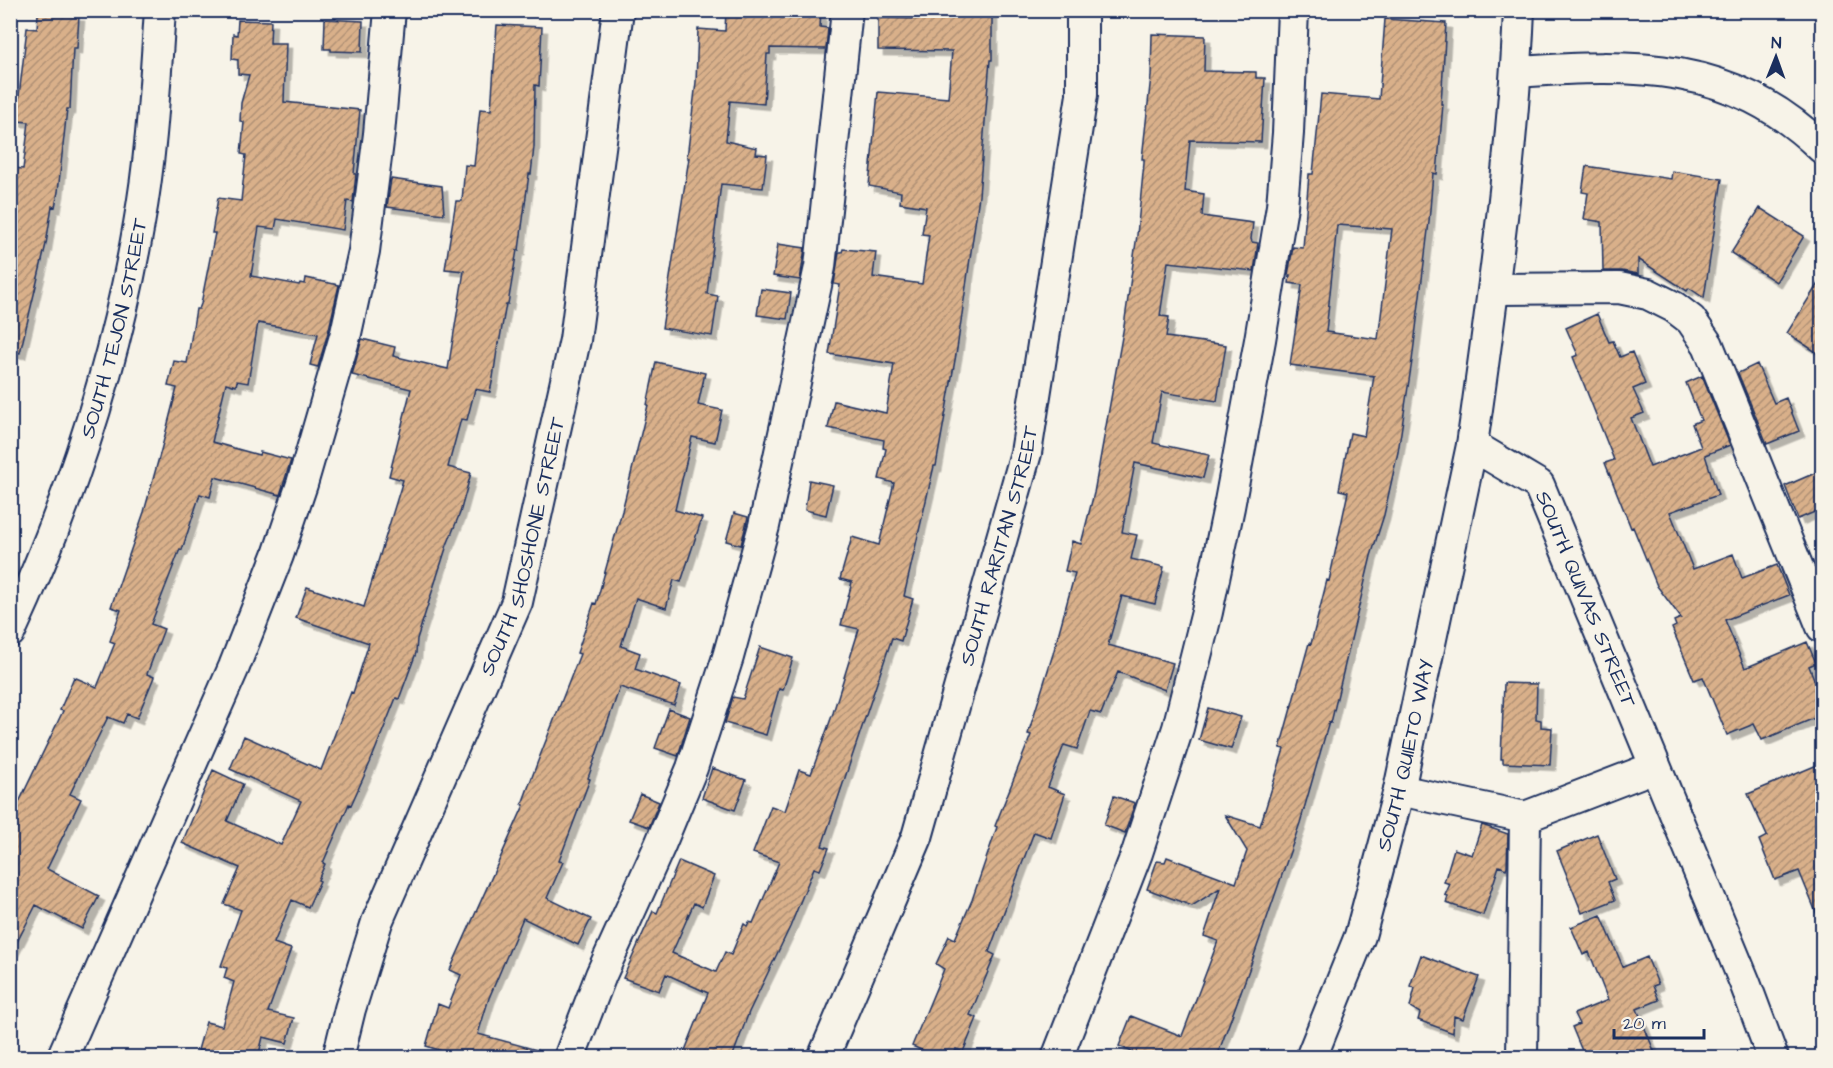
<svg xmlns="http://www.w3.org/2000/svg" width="1833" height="1068" viewBox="0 0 1833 1068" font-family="'Architects Daughter',sans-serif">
	<defs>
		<pattern id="building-hatch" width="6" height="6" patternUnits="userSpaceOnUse" patternTransform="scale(1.5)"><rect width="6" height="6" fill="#d9b08a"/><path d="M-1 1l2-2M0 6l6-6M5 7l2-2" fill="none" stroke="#af9074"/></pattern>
		<filter id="shadow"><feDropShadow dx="5.5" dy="5.5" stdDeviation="0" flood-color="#0004"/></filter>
	</defs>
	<rect width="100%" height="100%" fill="#f7f3e8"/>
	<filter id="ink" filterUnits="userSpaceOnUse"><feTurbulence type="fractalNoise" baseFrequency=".0167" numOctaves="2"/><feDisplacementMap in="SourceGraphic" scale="12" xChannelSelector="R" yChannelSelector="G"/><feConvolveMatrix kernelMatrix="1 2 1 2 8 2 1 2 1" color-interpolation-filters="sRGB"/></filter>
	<g filter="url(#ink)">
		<path fill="url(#building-hatch)" stroke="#1b2f5e" stroke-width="1.5" fill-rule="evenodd" filter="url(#shadow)" d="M726 10H821L820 27 828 28 826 49 770 48V54H767L764 104 730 101 726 141 757 148 756 154 767 155 763 188 721 184 707 294 718 296 712 336 662 328 689 158H687L696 82 698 29 725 31Z
			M927 10H992V60H990L979 196 957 349 936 466H934L904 596 913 599 901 641 892 638 822 846 829 848 820 870 814 868 790 927 749 1012 732 1058H682L708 993 666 974 659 991 623 978 653 911 657 913 679 861 714 876 702 907 694 903 672 953 716 972 725 952 731 955 744 924 747 926 749 922 753 923 779 862 753 853 771 806 785 811 799 770 811 774 833 713 859 629 841 625 852 582 840 579 852 537 879 545 894 483 879 479 886 449 883 448 884 440 828 428 834 401 886 413 894 364 829 354 840 285 834 284 839 252H842L843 249 876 252 873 277 922 284 929 235 922 234 926 207 900 203 901 192 869 186 878 92 948 98 952 51 878 50V18L927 19Z
			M38 13 79 16 77 48H73L70 109H67L58 192 55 207 52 206 46 244 20 353 10 352V191L15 168 23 169 29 122 16 121 27 28 37 29Z
			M325 19 363 21 362 52 331 51V49H324Z
			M1385 19 1446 23 1441 104H1443L1437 174 1433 173 1429 222 1412 361 1398 452 1384 515 1371 556 1331 723 1329 722 1300 823 1250 967 1219 1051 1232 1058H1145L1119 1046 1131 1016 1182 1036 1218 941 1204 936 1220 888 1192 906 1147 889 1157 861 1165 862 1167 857 1236 883 1247 851 1225 815 1260 826 1284 749 1280 748 1309 643 1311 644 1327 580 1329 581 1348 492 1339 490 1350 433 1364 436 1374 376 1290 365 1302 285 1289 283 1290 275H1288L1293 247 1303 248 1309 174H1313L1321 94 1379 99ZM1337 225 1392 229 1378 339 1326 332Z
			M238 20 271 21 270 43H286L284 102 360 110 354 174H356L353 202 347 201 343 230 277 219 275 229 259 227 251 276 299 285 300 283 305 284 306 278 339 285 329 329 318 367 310 365 318 334 258 323 248 383 237 381 236 386 226 383 212 442 259 455 260 452 291 460 280 495 215 477 210 497 200 494 182 550 180 549 151 624 164 629 147 674 154 677 137 718 127 714 123 723 108 717 70 794 81 799 47 869 99 896 82 929 36 905 10 956V821L63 711 60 710 74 677 97 687 115 643 110 641 121 610 111 607 144 512 163 443 177 388 168 386 174 361 187 363 196 309H199L201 304 215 233H212L218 198 241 201 246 155 241 154 244 122 240 121 241 103 249 75 238 74V60L232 59 233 34 237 35Z
			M497 25 542 27 539 86 535 85 534 147 531 174H529L519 250H517L508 304H506L499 344 498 343 493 378 490 392 475 389 467 420 461 419 448 467 471 473 460 513 447 545 417 639 416 653 399 699 396 698 370 763 351 805 349 804 323 863 325 864 318 880 320 881 308 907 292 900 274 943 291 949 268 1012 294 1018 287 1043 263 1037 258 1058H227L198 1050 206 1022 222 1026 234 982 224 978 227 968 221 966 241 910 224 904 240 868 182 843 213 770 243 784 227 821 281 845 301 801 230 769 244 736 321 770 351 692 353 693 369 643 296 618 307 587 364 607 403 480 389 476 411 389 352 375 362 339 395 347 393 356 448 369 464 271 445 269 456 201H462L465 165 474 166 480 109 491 110Z
			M1152 34 1205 36 1204 71 1256 72V78H1265L1261 142 1190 140 1185 191 1204 194 1202 216 1253 223 1251 239 1252 242 1258 243 1254 271 1168 262 1160 316 1169 317 1166 337 1226 345 1217 401 1162 392 1153 443 1209 455 1203 478 1135 463 1122 532 1137 535 1131 559 1164 567 1155 604 1122 596 1108 645 1173 663 1165 690 1118 672 1101 714 1090 711 1077 749 1064 745 1048 787 1065 794 1051 838 1034 832 989 952 995 955 970 1015 977 1018 963 1052 956 1049 953 1058H940L912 1046 944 969 936 964 949 936 955 939 972 900 997 827 995 826 1031 735 1028 734 1053 654 1075 573 1065 571 1072 541 1081 544 1094 493 1124 326 1137 235 1144 163V159H1142L1151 76Z
			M1586 166 1671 179 1672 171 1722 179 1704 298 1689 288 1687 291 1638 259V274L1622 271H1603L1602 222 1584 219 1588 193 1582 192Z
			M391 179 442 186 444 214 387 207Z
			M1760 208 1804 236 1776 282 1731 253Z
			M778 244 805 248 800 280 773 276Z
			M1822 277V356L1787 333Z
			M761 289 791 293 787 319 757 315Z
			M1597 314 1609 342 1613 341 1620 357 1632 352 1645 384 1633 389 1644 413 1631 418 1650 467 1701 447 1692 424 1701 420 1686 383 1702 376 1730 445 1705 455 1718 495 1670 512 1693 569 1733 554 1742 578 1777 565 1789 595 1725 620 1745 668 1807 642 1816 663 1809 666 1822 700V715L1762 740 1754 724 1727 735 1703 677 1694 680 1672 628 1676 626 1674 621 1681 618 1657 586 1633 527 1631 528 1605 463 1614 460 1573 357 1578 355 1566 328Z
			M656 362 705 373 698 405 722 410 715 442 692 437 675 510 702 518 681 582 674 580 666 608 636 598 621 646 640 653 635 669 681 685 674 705 620 687 588 778 590 779 559 861 563 862 547 898 591 919 578 945 523 918 489 998 478 1034 537 1050 536 1058H465L426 1046 438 1004 448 1008 461 975 450 970 524 805 522 804 538 761 580 654 577 653 594 603 596 604 622 511 648 405H647Z
			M1757 364 1774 403 1786 398 1799 431 1767 444 1738 373Z
			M1822 470V509L1798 519 1785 486Z
			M809 480 833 485 826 515 805 510Z
			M734 513 748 517 741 545 726 541Z
			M760 647 793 658 783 690 779 689 766 735 725 723 733 697 743 699Z
			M1504 683 1537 684 1536 719 1541 720V727L1552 728 1550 765 1503 763V759H1501Z
			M1208 708 1241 717 1231 749 1199 740Z
			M669 709 690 717 678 756 655 748Z
			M1822 763V927L1799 871 1775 880 1759 840 1767 836 1748 794Z
			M712 768 746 780 735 810 702 798Z
			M640 794 659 802 649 827 629 820Z
			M1114 796 1135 803 1125 833 1104 825Z
			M1482 825 1508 834 1507 866 1506 869 1499 866 1483 915 1446 903 1448 896 1445 895 1450 884 1444 882 1454 849 1472 855Z
			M1597 834 1615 879 1608 882 1615 900 1582 913 1557 851Z
			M1601 915 1623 967 1647 957 1658 984 1653 986 1659 1000 1637 1009 1657 1058H1585L1572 1027 1579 1024 1574 1014 1608 1000 1589 952 1583 955 1571 927Z
			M1421 955 1479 977 1463 1019 1454 1016 1453 1033 1418 1020 1420 1013 1410 1007 1415 988 1410 986Z"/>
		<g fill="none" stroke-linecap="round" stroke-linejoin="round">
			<defs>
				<g id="minor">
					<path id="s1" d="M1519 10C1513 156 1492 301 1472 445L1539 485 1745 983 1773 1058"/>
					<path d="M1517 72C1634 64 1731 60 1822 148"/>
					<path d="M1494 289 1619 288 1648 294 1674 307 1691 320 1708 345 1822 627"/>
					<path id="s2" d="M10 632C70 502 115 364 139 224 152 153 155 82 160 10"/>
					<path d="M1399 790 1525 817 1655 767"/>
					<path d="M62 1058 234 667 278 555 302 484 346 333 364 251 379 134 390 10"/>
					<path id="s3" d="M338 1058 350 1009 377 922 517 602 575 340 618 10"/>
					<path d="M569 1058 601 975 660 845 692 768 728 657 764 526 820 267 847 10"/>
					<path id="s4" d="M823 1058 917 837 1026 453 1082 95V10"/>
					<path d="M1057 1058 1137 853 1178 728 1207 612 1229 507 1260 340 1282 206 1288 133 1293 10"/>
					<path id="s5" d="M1311 1058 1360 936 1399 790 1472 445"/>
					<path d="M1522 1058 1525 817"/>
				</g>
			</defs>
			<use href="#minor" stroke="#1b2f5e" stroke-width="34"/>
			<use href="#minor" stroke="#f7f3e8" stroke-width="30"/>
		</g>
	</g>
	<g text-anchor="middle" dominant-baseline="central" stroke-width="5" stroke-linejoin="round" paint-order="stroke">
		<g font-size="21" fill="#1b2f5e" stroke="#f7f3e8">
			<text stroke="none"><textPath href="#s2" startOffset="322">SOUTH TEJON STREET</textPath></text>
			<text stroke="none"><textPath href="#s4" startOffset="543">SOUTH RARITAN STREET</textPath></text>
			<text stroke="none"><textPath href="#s3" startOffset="546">SOUTH SHOSHONE STREET</textPath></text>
			<text stroke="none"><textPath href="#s1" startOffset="639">SOUTH QUIVAS STREET</textPath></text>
			<text stroke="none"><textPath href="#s5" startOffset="318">SOUTH QUIETO WAY</textPath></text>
		</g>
	</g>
	<rect width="1833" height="1068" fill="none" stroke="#f7f3e8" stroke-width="36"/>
	<rect x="18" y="18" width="1797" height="1032" fill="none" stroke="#1b2f5e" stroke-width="2" filter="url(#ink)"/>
	<g transform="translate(1776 57) rotate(1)" stroke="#f7f3e8" stroke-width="4.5" paint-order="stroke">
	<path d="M0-4.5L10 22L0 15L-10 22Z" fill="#1b2f5e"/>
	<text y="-9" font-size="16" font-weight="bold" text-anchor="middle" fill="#1b2f5e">N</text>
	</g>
	<path d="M1614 1029v9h90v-9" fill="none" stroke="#1b2f5e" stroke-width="3"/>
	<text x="1623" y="1029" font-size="18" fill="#1b2f5e" stroke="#f7f3e8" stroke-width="4.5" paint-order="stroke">20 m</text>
</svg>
